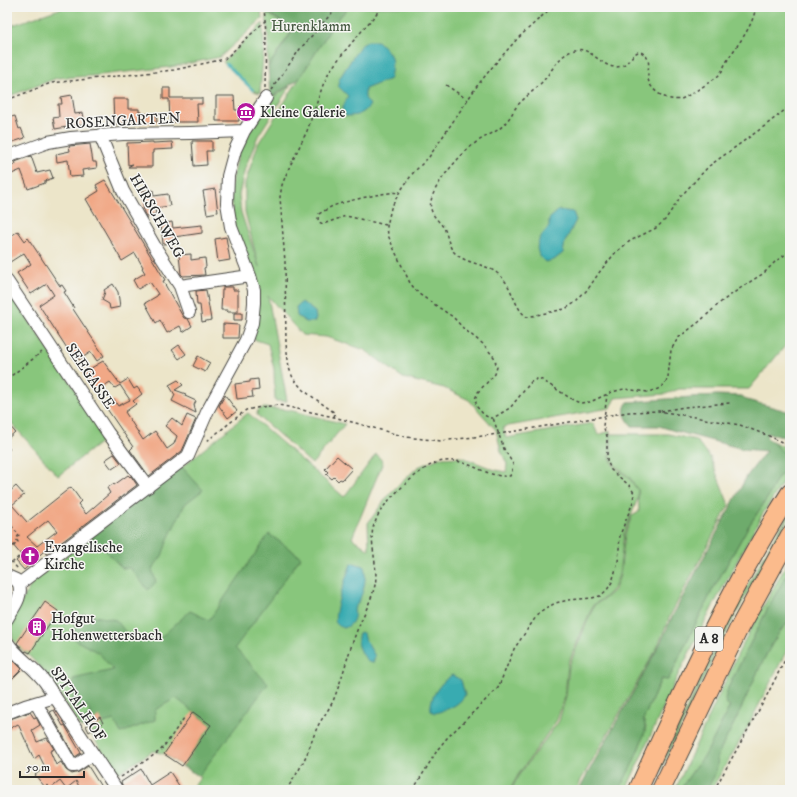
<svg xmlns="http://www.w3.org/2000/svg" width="797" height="797" viewBox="0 0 797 797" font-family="'IM FELL DW Pica',serif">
	<rect width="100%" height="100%" fill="#f6f6f2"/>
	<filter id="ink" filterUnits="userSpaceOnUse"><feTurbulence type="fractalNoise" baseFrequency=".025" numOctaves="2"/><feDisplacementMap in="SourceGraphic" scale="8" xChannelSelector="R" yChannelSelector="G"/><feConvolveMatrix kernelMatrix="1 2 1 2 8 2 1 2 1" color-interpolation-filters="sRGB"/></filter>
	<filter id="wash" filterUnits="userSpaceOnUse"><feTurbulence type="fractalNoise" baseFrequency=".012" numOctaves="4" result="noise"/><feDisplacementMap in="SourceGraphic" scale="16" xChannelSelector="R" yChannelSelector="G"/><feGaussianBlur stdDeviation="0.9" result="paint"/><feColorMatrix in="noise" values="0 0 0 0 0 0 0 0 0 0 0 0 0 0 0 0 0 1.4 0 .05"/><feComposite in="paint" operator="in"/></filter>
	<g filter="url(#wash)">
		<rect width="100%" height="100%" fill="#ece5c9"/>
		<path fill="#88c67c" stroke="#5a7854" d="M65 7H261L262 19 220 57 171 67 91 76 57 78 7 97V27Z
			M349 7H790V340L749 389H679L666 394 615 398 610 408 503 427 506 438 593 423 598 435 610 431V457L613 465 629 478 637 489 630 478 614 464 611 458V434H668L696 440 710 457 729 505 670 616 657 648 581 780 577 790H511L519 775 559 721 566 696 569 666 594 605 604 599 615 589 620 575 625 534 632 516 639 512 638 489V498L624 533 619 575 614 588 604 598 593 605 568 664 565 696 557 720 518 775 510 790H191L201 777 182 766 164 754 153 751 117 774 86 726 78 723C61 696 45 666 18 647L19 646 13 640 11 623 20 604 34 580 182 467 248 413 344 497 376 454 383 462 352 538 369 550 368 523 390 493 418 467 439 458 462 457 495 470 506 472 507 464 501 451 496 430 469 400 444 388 403 378 365 350 326 337 302 335 268 296 287 401H275L274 369 268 344 250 338 257 288 234 228 230 191 241 143 269 100 290 86 258 136 245 168 239 195 241 212 259 267 245 212V183L258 144 335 22Z
			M266 13 293 29 268 67V33Z
			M263 23 264 46 260 93 254 91 223 62Z
			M7 287 107 437 58 476 7 418Z
			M264 408 289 410 345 424 312 464 257 415C257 410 259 409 264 408Z
			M766 438 790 450V471L762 515 713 606 678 675 626 790H619L639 748 646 727 643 720 661 679 665 680 671 675 682 651 712 591 748 527 768 497 778 477 783 473 786 455 773 442Z
			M790 511V516C738 604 694 696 652 790H649L717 644 744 591Z
			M790 558V569L769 606 728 688 726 703 730 706 706 754 692 772 680 790H675L742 645Z
			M790 621V644L743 736 711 790H706C712 780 719 770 716 757 723 744 730 732 736 719 747 697 772 633 790 621Z"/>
		<path fill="#6eab6c" stroke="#4c6b4c" d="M266 7H349L335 22 299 79 270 98 268 67 294 29 266 12Z
			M716 395 742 396 747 400 790 412V440L784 437 768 433 766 437 778 447 786 455 787 464 783 473 778 477 768 497 748 527 712 591 682 651 673 671 668 680 661 679 643 720 645 724V732L633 763 619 790H579L585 778 659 646 673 615 747 476 766 451 743 449 675 431 659 426H632C626 419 621 410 628 402Z
			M182 467 203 490 185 504 168 539 162 556 152 569 156 582 148 590 130 568H122L91 535Z
			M269 534 301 557 235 648 268 684 199 776 182 766 210 725 176 698 155 710V720L121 733 114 720 103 723 100 718 81 728 78 723 92 714 86 705 78 709 73 700V679L113 670 99 653 75 640 74 619 84 614 116 620 132 640 160 638 190 611 209 620Z
			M790 569V621C772 633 747 697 736 719 730 732 723 744 717 757 719 770 713 779 706 790H680L692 772 706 754 730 706 726 703 725 699 728 688 769 606Z"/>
		<path fill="#38abb1" stroke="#326b6e" d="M368 41H378C394 56 393 59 390 79L365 89V98L370 105C364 114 357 116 346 116L342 109 348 96 338 86 339 79 360 46Z
			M559 210 573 212 576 220 565 242 563 253 554 260 545 262C531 249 538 239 549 227V219Z
			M302 302 315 312 316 319 314 322H306L297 316 296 307Z
			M354 563 364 566C368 580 362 598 354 609 356 618 352 626 344 628 341 627 338 626 336 623 332 614 347 575 351 564Z
			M361 632 364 634 366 641 375 656 373 663 368 662C362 654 355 643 359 633Z
			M452 675 461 680 465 695C459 706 446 710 435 713L431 711C429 697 441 682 452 675Z"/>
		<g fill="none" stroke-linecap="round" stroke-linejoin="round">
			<path stroke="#38abb1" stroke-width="2.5" d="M273 11 277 7
				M226 64 253 90"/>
		</g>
		<g id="blocks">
			<path fill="#f1a886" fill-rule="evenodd" d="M163 88H170V98H202V104H197L198 122H170L169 99H163Z
				M72 95 75 114 83 113 85 124 55 129 53 118 59 117 58 104H62L61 97Z
				M216 96H234L235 110H239V121H216Z
				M113 99H128V109H139V112H141V114L156 113 157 122 114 124Z
				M15 116 19 129 21 128 25 138 7 144V118Z
				M192 141H212V151H206L207 165 194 166Z
				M153 142V143L172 142 173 149 153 150V153H152V167H128L133 164 128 165 127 143Z
				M90 144 93 162H96L97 168 82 170 83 176 70 177 68 160 57 162 56 154 70 151 69 146Z
				M31 156 37 173 50 170 53 178 45 181V183L28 189 21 170 7 176V168L16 164 15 162Z
				M105 180 165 280 163 281 182 315 184 318 188 319 192 326 183 332 180 326 167 333 160 320 156 323 145 303 157 296 158 294 150 282 138 289 133 280 145 273 142 268 143 267 135 253 122 261 86 199 99 191 96 185Z
				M215 189 218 212 207 214 203 191Z
				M153 190 154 196 168 194 170 206 155 208 156 214 146 216 144 213 142 191Z
				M172 222 173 228 202 225V233L174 237V243L163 244 161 224Z
				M18 231 25 241 28 238 60 286 62 285 66 291 64 292 74 308 73 309 104 356 97 361 91 352 79 360 77 357 74 359 39 305 54 295 47 284 31 294 17 273 31 264 24 253 10 262 7 258V239Z
				M226 237 230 260 218 262 215 239Z
				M191 254V260L205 258 206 267 204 268 205 275 183 276 181 274 179 255Z
				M113 284 118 292 120 307 110 309 109 304 102 300 105 292 104 290Z
				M223 287H233V290H238V312H227L228 310H221L222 290H223Z
				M206 290 211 320 202 322 200 305H197L196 291Z
				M234 313H242V320H234Z
				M223 324 239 325 238 338H223Z
				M179 345 186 354 179 359 172 350Z
				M198 356 210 363 205 372 193 366Z
				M103 361 120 384 128 379 134 389 137 387 142 394 133 401 136 404 125 412 143 440 155 431 167 449 174 444 177 436 165 426 172 418 182 426 187 415 196 419 182 451 149 476 130 450 133 447 105 406 114 400 118 406 130 400 120 385 115 388 110 382 95 392 83 373Z
				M258 379 259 390 252 391 253 397 237 399 235 384 250 382V380Z
				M178 380 183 385 175 390 186 394 185 396 196 401 194 405 196 413 172 401 175 395 169 385Z
				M225 395 237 411 228 418 219 406Z
				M7 423 15 432 7 439Z
				M114 454 121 463 112 469 105 460Z
				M337 456 352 469 342 480 340 479 338 481 334 477 332 479 326 474 328 472 325 469Z
				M128 475 130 477 131 476 137 485 46 554 44 551 24 570 16 561 22 556 12 544 7 548V528L10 525 7 521V494L16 486 24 495 12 505 27 522 71 487 81 501 78 504 86 514 110 493 107 488 113 484 114 485ZM48 520 57 531 37 546 27 537Z
				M45 602 58 611 30 653 26 651 25 652 17 643Z
				M8 655 22 669 7 684V656Z
				M54 710 63 726 65 725 67 729 81 753 75 757 50 712Z
				M30 712 34 718 36 717 40 725 32 730 37 742 47 738 54 749 50 751 56 765 61 762 66 770 72 774 79 772 88 766 103 790H81L76 781 66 789 60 781 50 789 47 785 45 787 35 775 45 767 39 755 34 759 18 724 7 730V720Z
				M193 712 211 725 182 766 164 754Z
				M100 717 103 723 89 732 86 726Z
				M141 769 150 785 170 772 182 790H124L121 782Z"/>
		</g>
	</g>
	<g filter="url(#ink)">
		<use href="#blocks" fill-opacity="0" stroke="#484743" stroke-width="1"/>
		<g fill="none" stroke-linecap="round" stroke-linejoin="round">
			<defs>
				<path id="minor" d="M100 135 123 191 155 247 180 286 189 312
					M7 157 48 142 71 138 123 134 190 133 244 131
					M7 281 108 433 148 487
					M180 286 250 276
					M7 576 16 580 19 584
					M19 584 188 456 208 410 246 340 252 323 254 303V290L250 276 231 227 227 203 228 176 235 150 244 131 266 98
					M7 619C13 608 23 597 19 584
					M7 642C17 657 34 667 45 682L117 790
					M36 703 72 766H75L93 754
					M7 713 25 706 55 697"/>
				<path id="highway" d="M638 790C684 688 730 587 790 493
					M661 790 739 628 790 535"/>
			</defs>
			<use href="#minor" stroke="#484743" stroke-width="14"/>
			<use href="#highway" stroke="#484743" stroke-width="20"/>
			<path stroke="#484743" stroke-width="1.5" stroke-dasharray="3 3" stroke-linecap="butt" d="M264 7 266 33 265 88
				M552 7 517 39 494 65 477 86 429 157 413 173 399 193 391 208 387 226 388 235 393 247 410 283 419 294 453 317 464 329 483 344 494 357 497 367 495 374 478 392 475 399 477 407 484 415 490 418H493L510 408 531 382 539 378 573 400 580 403 590 402 612 392 624 389 648 392 658 389 665 384 668 377 671 350 678 338 699 322 721 302 745 285 764 273 775 262 790 251
				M757 7C754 13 753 20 750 25 744 38 734 49 727 61 724 65 723 71 719 75 715 79 686 98 681 99 668 102 651 92 648 79 647 71 652 60 644 54 633 45 631 68 615 67 600 66 590 46 575 50 559 54 553 70 543 81 535 90 525 97 517 106 513 111 511 117 506 122 498 133 485 135 474 144 461 154 426 191 431 209 433 217 440 222 444 228 448 236 448 246 454 252 465 264 484 263 497 273 513 284 513 308 527 317L565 309 576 302 588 289 601 270 616 252 630 241 656 228 665 220 681 196 709 166 766 125 790 106
				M446 85 468 100
				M271 90 300 49 337 7
				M7 100 51 83 174 70 220 60 226 58 265 21
				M386 225 346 216 323 224 319 222 318 219 319 214C324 211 328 208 333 206 342 202 392 190 399 193
				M7 379 42 352
				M661 411 684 407 730 403
				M334 417 335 413 303 390 293 378 289 368 286 344 285 262 280 197 282 185 288 170 307 131 323 85 329 72 344 52 382 7
				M207 441 246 410 261 407 279 405 334 417 406 437 441 441 499 434 629 412 659 411 740 425 769 436 790 446
				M7 449H10
				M7 524H8L9 523 19 535 16 539 18 542 7 552
				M7 557 18 569
				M12 563 25 551
				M121 777 160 751 168 741 184 718
				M286 790C292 781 299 771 303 762 309 751 312 739 317 728 322 717 331 708 335 696 343 676 348 654 356 633 362 617 371 602 375 585 379 568 368 539 374 525 376 521 377 516 380 512 388 498 417 472 431 465 464 450 481 479 510 476L512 471 513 464 504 449 493 418
				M413 790 438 749 447 738 498 688 514 649 538 614 555 603 569 600 592 598 600 596 607 590 612 582 618 562 620 535 633 502 634 493 630 486 611 470 607 460V436L603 426 607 395
				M714 790 764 701 790 650"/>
			<use href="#minor" stroke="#fff" stroke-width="12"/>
			<use href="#highway" stroke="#fbbb8c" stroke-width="18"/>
		</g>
	</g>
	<defs>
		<symbol id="museum-disc" viewBox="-11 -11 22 22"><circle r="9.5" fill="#b5179e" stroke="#f6f6f2"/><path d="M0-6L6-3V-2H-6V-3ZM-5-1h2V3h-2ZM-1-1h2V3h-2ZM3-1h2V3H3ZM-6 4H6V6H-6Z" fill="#fff"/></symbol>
		<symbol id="church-disc" viewBox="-11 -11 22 22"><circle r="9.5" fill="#b5179e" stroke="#f6f6f2"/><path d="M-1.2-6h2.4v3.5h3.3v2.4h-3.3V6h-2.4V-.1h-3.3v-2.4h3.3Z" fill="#fff"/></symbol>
		<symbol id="building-disc" viewBox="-11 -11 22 22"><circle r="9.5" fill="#b5179e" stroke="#f6f6f2"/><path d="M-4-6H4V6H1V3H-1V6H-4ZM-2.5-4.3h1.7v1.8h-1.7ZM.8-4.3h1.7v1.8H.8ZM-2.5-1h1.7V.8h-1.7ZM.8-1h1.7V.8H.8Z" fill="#fff"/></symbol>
	</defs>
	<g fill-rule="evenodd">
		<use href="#museum-disc" x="235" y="101" width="22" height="22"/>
		<use href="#church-disc" x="19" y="545" width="22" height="22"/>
		<use href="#building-disc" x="26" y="616" width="22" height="22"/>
	</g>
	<g text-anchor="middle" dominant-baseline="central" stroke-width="3" stroke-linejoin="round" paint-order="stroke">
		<rect fill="#f6f6f2" stroke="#686867" stroke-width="1" x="695" y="627" width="28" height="24" rx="3"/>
		<g font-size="14" font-weight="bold" fill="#2b2b2b">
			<text x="709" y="639">A 8</text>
		</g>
		<g font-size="15" fill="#475a43" stroke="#f6f6f2">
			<text x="311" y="26">Hurenklamm</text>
		</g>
		<g font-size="15" fill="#2b2b2b" stroke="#f6f6f2" text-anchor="start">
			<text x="260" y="112">Kleine Galerie</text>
			<text x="44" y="547">Evangelische<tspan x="44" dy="17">Kirche</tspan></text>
			<text x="51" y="618">Hofgut<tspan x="51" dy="17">Hohenwettersbach</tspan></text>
		</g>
		<g font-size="15" fill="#2b2b2b" stroke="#f6f6f2">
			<text transform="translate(123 121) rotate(-3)">ROSENGARTEN</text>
			<text transform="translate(157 216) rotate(60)">HIRSCHWEG</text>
			<text transform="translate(90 376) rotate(56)">SEEGASSE</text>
			<text transform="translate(78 704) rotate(56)">SPITALHOF</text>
		</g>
	</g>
	<rect width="797" height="797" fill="none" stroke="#f6f6f2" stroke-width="24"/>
	<path d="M20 771v6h64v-6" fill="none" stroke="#2b2b2b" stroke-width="2"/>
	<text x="26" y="771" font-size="12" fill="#2b2b2b" stroke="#f6f6f2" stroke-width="3" paint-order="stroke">50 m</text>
</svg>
